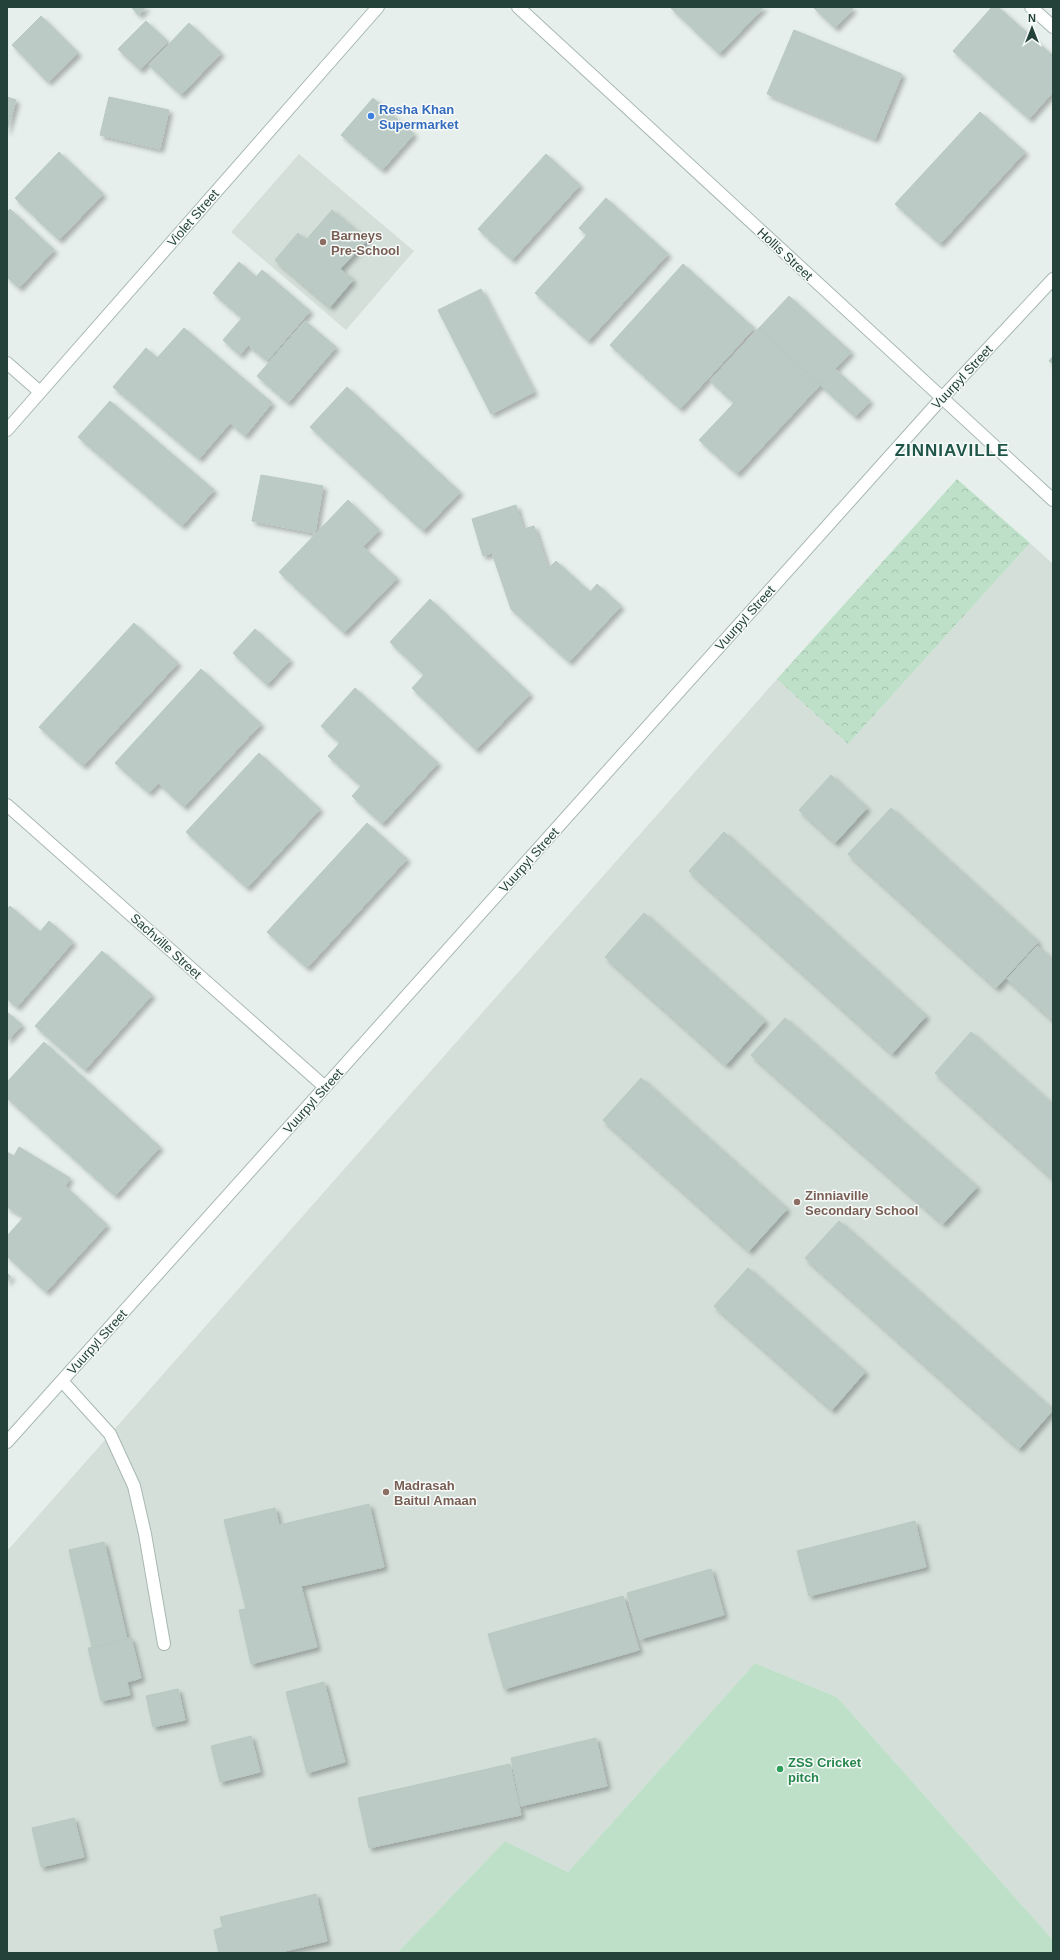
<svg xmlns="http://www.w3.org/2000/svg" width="1060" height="1960" viewBox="0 0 1060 1960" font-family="Helvetica,sans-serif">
	<defs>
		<pattern id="forest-crowns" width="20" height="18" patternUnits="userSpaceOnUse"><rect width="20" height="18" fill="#bfe0c8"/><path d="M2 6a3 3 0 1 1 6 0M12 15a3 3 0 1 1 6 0" fill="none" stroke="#a4c1ad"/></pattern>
		<filter id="shadow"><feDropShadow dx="3.5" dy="3.5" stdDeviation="2" flood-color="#0004"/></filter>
	</defs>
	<rect width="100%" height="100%" fill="#e6efeb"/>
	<path fill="#d4dfda" d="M299 154 414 251 346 330 231 232Z
		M1030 543 1053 564V1940L837 1697 755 1663 568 1872 505 1841 397 1953H7V1551L777 679 848 744Z"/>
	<path fill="url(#forest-crowns)" d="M957 479 1030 543 848 744 777 679Z"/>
	<path fill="#bfe0c8" d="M755 1663 837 1697 1053 1940V1953H397L505 1841 568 1872Z"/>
	<path fill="#bbcac4" stroke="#b8c9c2" filter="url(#shadow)" d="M131 7H146L139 15Z
		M670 7H764L719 54Z
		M813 7H851L853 9 835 28Z
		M992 7H998L1053 56V92L1029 119 953 51Z
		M41 16 78 53 48 82 12 45Z
		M146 21 168 42 140 70 118 49Z
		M189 23 221 53 181 95 149 65Z
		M794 30 902 74 875 139 767 94Z
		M7 97 16 100 7 131Z
		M109 97 169 110 160 149 100 135Z
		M373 98 414 134 382 170 341 135Z
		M980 112 1025 152 940 244 895 204Z
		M59 152 103 194 59 240 15 198Z
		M546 154 580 185 512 260 478 229Z
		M606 198 668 254 588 341 535 293 587 235 579 228Z
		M10 209 54 250 19 288 7 277V212Z
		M332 210 367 240 340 269 353 280 330 307 275 260 298 233 306 240Z
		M239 262 256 277 262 270 310 311 267 361 248 345 240 355 223 340 242 318 213 293Z
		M683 264 754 328 680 409 610 345Z
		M481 289 534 392 491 414 438 310Z
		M789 296 851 352 820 385 759 328Z
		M305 321 336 347 288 403 257 376Z
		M184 328 272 403 245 436 230 423 199 459 113 387 146 348 157 358Z
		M759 328 820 385 737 474 699 440 734 403 710 381Z
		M1053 356V364L1049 361Z
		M835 369 870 401 855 417 820 385Z
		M347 387 460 492 423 531 310 427Z
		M110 401 214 490 182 526 78 437Z
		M261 475 323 486 315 533 252 521Z
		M348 500 379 530 363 547 397 578 344 633 279 572Z
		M516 505 523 529 534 526 548 569 556 561 590 592 597 584 621 606 569 662 511 609 492 553 483 556 472 519Z
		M430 599 530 694 476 750 412 688 424 675 390 642Z
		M134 623 178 663 83 766 39 727Z
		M255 629 290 660 267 685 233 653Z
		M201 669 261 724 184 807 158 783 149 793 115 763Z
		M355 688 438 763 382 824 352 796 361 786 328 756 340 743 321 726Z
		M259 753 320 809 247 888 186 832Z
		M831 775 867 808 835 843 799 810Z
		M891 808 1038 942 996 988 848 854Z
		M367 823 407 859 307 968 267 932Z
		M724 832 926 1016 892 1054 689 871Z
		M10 906 40 932 49 921 73 942 17 1007 7 999V909Z
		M644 913 765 1021 726 1065 605 957Z
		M1037 946 1053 960V1017L1051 1019 1007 979Z
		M102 951 152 995 85 1070 35 1026Z
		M7 1012 22 1025 7 1041Z
		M785 1018 977 1187 943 1224 751 1055Z
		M971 1032 1053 1105V1179L935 1073Z
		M44 1042 160 1147 115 1196 7 1098V1082Z
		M641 1078 787 1209 749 1251 603 1120Z
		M19 1147 70 1178 65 1186 107 1225 46 1292 7 1256V1236L24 1217 7 1207V1152L14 1156Z
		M839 1221 1053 1410 1019 1449 805 1258Z
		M748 1268 865 1372 832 1410 714 1306Z
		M7 1273 11 1277 7 1282Z
		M369 1504 384 1567 301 1586 317 1647 251 1664 239 1610 246 1609 224 1520 275 1508 279 1525Z
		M915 1521 926 1567 809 1596 797 1551Z
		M104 1542 127 1639 92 1647 69 1550Z
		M711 1569 724 1615 640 1639 627 1593Z
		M623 1596 639 1650 504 1689 488 1634Z
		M131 1638 141 1678 127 1682 130 1695 101 1701 88 1648Z
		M324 1682 345 1762 307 1773 286 1692Z
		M178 1689 185 1720 153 1727 146 1696Z
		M251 1736 260 1772 220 1782 211 1746Z
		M596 1738 607 1786 521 1806 511 1758Z
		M510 1764 521 1815 369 1848 358 1798Z
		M74 1818 84 1857 41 1867 32 1828Z
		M316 1894 327 1941 277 1953H219L214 1930 223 1927 220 1917Z"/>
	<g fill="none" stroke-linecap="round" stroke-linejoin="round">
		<defs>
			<path id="minor" d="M518 7 1053 500
				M1031 7 1053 27
				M7 363 40 392
				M7 430 378 7
				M7 805 325 1087
				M62 1381 110 1434 134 1486 145 1534 164 1644
				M7 1442 941 399 1053 279"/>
		</defs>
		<use href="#minor" stroke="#a8b8b2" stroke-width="14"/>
		<use href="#minor" stroke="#fff" stroke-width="12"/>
	</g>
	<circle fill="#3f7fe0" stroke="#f7fbf9" stroke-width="1.5" cx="371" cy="116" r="4"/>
	<g fill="#8d6e63" stroke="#f7fbf9" stroke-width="1.5">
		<circle cx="323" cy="242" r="4"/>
		<circle cx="797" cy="1202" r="4"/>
		<circle cx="386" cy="1492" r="4"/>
	</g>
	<circle fill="#2e9e5b" stroke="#f7fbf9" stroke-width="1.5" cx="780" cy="1769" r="4"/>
	<g text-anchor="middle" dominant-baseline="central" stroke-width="3" stroke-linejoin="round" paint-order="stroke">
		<g font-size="13" font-weight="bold" fill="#366cbe" stroke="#f7fbf9" text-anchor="start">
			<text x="379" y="109">Resha Khan<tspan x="379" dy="15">Supermarket</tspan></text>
		</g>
		<g font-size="13" fill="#24423a" stroke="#f7fbf9">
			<text transform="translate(193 218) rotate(-49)">Violet Street</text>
			<text transform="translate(785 254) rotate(43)">Hollis Street</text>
			<text transform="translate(962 377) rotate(-47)">Vuurpyl Street</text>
			<text transform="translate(745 618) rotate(-48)">Vuurpyl Street</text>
			<text transform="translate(529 860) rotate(-48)">Vuurpyl Street</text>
			<text transform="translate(166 946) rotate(42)">Sachville Street</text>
			<text transform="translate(313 1101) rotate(-48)">Vuurpyl Street</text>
			<text transform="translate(97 1342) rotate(-48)">Vuurpyl Street</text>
		</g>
		<g font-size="13" font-weight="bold" fill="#785e54" stroke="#f7fbf9" text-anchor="start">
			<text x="331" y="235">Barneys<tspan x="331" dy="15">Pre-School</tspan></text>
			<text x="805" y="1195">Zinniaville<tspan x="805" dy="15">Secondary School</tspan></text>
			<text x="394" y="1485">Madrasah<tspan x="394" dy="15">Baitul Amaan</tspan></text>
		</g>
		<g font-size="13" font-weight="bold" fill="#27864d" stroke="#f7fbf9" text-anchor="start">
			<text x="788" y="1762">ZSS Cricket<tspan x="788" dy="15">pitch</tspan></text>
		</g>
		<g font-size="17" font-weight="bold" letter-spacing="1" fill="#1f5548" stroke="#f7fbf9">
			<text x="952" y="450">ZINNIAVILLE</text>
		</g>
	</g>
	<rect width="1060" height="1960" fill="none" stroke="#24423a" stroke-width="16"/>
	<g transform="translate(1032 28)" stroke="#f7fbf9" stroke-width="3" paint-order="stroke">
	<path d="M0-3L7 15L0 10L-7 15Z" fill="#24423a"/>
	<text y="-6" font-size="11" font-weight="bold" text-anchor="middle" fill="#24423a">N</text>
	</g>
</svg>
